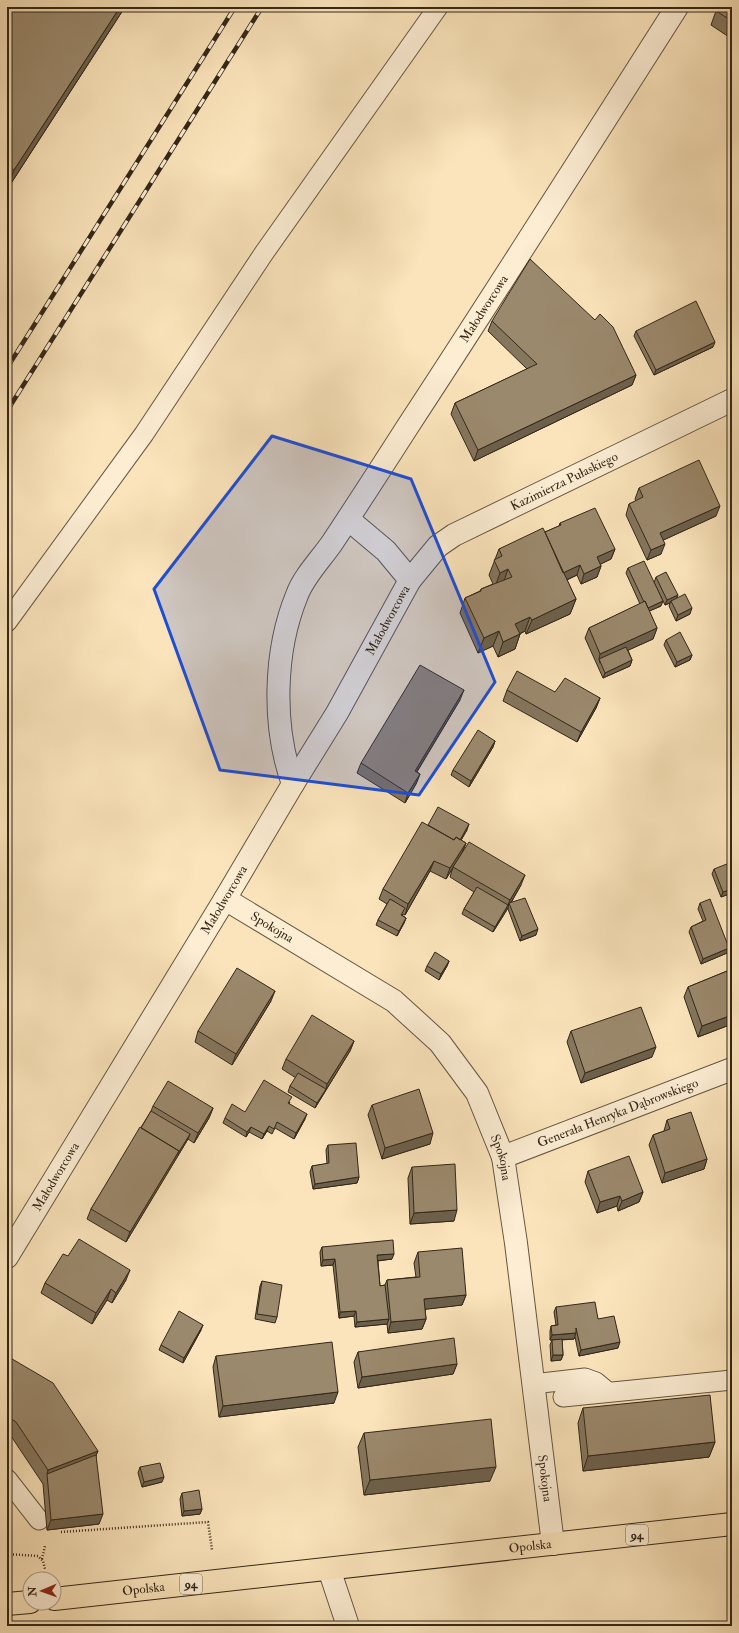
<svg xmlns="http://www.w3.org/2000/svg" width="739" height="1633" viewBox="0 0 739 1633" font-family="'IM FELL Double Pica',serif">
	<rect width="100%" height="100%" fill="#fbe4bb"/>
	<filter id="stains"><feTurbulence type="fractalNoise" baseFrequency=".005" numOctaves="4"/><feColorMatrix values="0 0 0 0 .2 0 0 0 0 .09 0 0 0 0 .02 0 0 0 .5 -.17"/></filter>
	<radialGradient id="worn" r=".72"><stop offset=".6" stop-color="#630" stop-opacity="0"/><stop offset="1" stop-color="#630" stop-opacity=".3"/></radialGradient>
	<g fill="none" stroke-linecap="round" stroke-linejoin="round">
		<defs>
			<path id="lane" d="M7 622 144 434 264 253 438 7
				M533 1384 585 1378 596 1382 608 1392
				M563 1397 732 1380
				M7 1479 39 1520"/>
			<g id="street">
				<path id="s1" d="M410 580 438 546 454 535 732 400"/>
				<path id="s2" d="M293 784C272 726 274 651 297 595 304 576 321 559 332 543 358 504 383 465 408 426 499 287 588 147 677 7"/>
				<path id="s3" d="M225 899 394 1001 440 1043 477 1093 503 1157 516 1243 553 1544"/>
				<path id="s4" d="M503 1157 732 1069"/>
				<path id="s5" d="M7 1257 225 899 293 784 337 713 410 580 386 551 348 519"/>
				<path d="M329 1569 348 1626"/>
			</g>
			<g id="primary">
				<path id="s6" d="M54 1599 732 1524"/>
				<path d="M7 1604 30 1602"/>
			</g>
		</defs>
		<use href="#lane" stroke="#655641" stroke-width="21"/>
		<use href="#street" stroke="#655641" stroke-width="24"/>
		<use href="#primary" stroke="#332718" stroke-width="24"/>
		<path stroke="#332718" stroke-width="2.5" stroke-dasharray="1 2" stroke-linecap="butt" d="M61 1532 208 1522 212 1550
			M7 1554 38 1556 43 1561 45 1569
			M42 1559 45 1546"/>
		<use href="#lane" stroke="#fcedd3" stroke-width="19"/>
		<use href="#street" stroke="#fcedd3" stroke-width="22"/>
		<use href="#primary" stroke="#fbe4bb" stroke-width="22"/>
		<defs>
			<path id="rail" d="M7 368 235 7
				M7 411 262 7"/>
		</defs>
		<use href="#rail" stroke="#332718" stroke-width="4.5"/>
		<use href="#rail" stroke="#fcedd3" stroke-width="3" stroke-dasharray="9" stroke-linecap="butt"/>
	</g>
	<path fill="#85765e" stroke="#332718" d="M125 7 8 188H7V19Z
		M732 7V39L711 25 716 11Z
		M492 321 636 375 632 385 474 461 451 414 455 403 527 369 488 331Z
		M636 331 713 347 654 375 634 336Z
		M639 488 716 516 663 540 661 554 647 560 626 515 629 504 636 501 635 499Z
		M560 523 615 549 611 559 600 564 601 566 597 577 581 584 577 575 567 580 576 599 570 614 526 634 525 631 520 634 515 649 498 657 493 646 478 653 460 613 465 598 480 591 481 589 493 584 489 575 499 549 545 532 559 526Z
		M628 568 661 606 649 611 657 628 653 639 628 650 632 660 630 666 603 678 585 638 589 628 640 604 626 573Z
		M656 577 678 595 676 598 690 614 676 621 669 606 670 603 665 605 654 583Z
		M666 640 692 655 690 660 675 667 664 645Z
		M507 690 555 692 600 698 596 708 577 742 503 701Z
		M460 700 417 772 420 774 416 784 405 803 357 773 361 763Z
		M495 741 493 747 469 787 451 775 453 770Z
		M428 825 467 830 461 840 466 843 462 853 446 879 430 871 405 915 403 914 402 915 406 918 404 923 397 936 376 925 378 920 387 904 379 899 383 889Z
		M453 867 521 885 511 903 536 935 520 941 508 909V908L493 932 462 914 464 909 474 892 450 877Z
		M714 869 732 893 721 897 712 874Z
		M700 903 727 953 701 964 689 932 691 927 703 921 698 909Z
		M449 961 447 966 439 980 425 971 427 966Z
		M732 969V1024L698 1037 684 997 688 987Z
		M271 1001 232 1065 195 1042 198 1031Z
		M571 1031 652 1057 581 1083 567 1042Z
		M354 1041 350 1051 315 1108 288 1092 290 1086 296 1078 282 1069 286 1059Z
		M290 1102 289 1104 305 1119 294 1139 275 1128 272 1134 267 1131 262 1139 249 1132 246 1137 223 1123 225 1118Z
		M372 1105 430 1144 382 1159 368 1115Z
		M153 1106 213 1108 209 1118 194 1143 188 1139 126 1242 87 1219 91 1209 151 1111Z
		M667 1120 707 1159 704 1169 662 1183 649 1145 653 1135 664 1131Z
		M328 1145 359 1177 357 1183 313 1189 310 1172 312 1166 327 1164 326 1150Z
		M412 1167 454 1221 410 1224 408 1178Z
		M588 1171 643 1192 639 1202 618 1211 617 1206 597 1213 585 1182Z
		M322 1247 392 1259 378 1261 380 1286 385 1285 387 1280 416 1277 414 1263 418 1252 466 1295 462 1305 425 1309 426 1319 422 1329 388 1333 387 1324 355 1327 354 1316 339 1318 333 1265 321 1266 320 1252Z
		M68 1256 126 1280 112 1303 107 1300 92 1324 41 1293 45 1283Z
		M262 1281 277 1317 275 1323 255 1319 260 1286Z
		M556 1307 598 1319 618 1348 579 1356 575 1337 574 1339 562 1340 563 1355 561 1360 551 1361 550 1345 552 1340H550V1331L551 1326 556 1325 554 1312Z
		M201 1330 183 1363 159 1350 161 1345Z
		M358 1352 457 1364 453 1374 358 1388 354 1362Z
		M7 1356 98 1451 96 1455 99 1524 47 1530 43 1484 11 1436 7 1434Z
		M216 1356 334 1403 219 1417 213 1367Z
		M583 1408 715 1442 709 1457 583 1471 578 1423Z
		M364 1433 490 1481 364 1495 358 1447Z
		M140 1467 162 1482 142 1487 138 1473Z
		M182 1493 202 1509 200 1514 182 1516 180 1499Z"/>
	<path fill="#6c604c" stroke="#332718" d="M120 7H125L8 188 14 170Z
		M715 342 713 347 654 375 656 370Z
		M636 375 632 385 474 461 478 450Z
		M720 506 716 516 657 543 660 533Z
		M665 544 661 554 647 560 651 550Z
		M615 549 611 559 593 568 597 557Z
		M580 565 577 575 557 584 560 574Z
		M601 566 597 577 581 584 584 574Z
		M508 569 503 584 495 587 500 573Z
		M678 595 676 600 671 601 670 603 665 605 667 600Z
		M576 599 570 614 526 634 532 620Z
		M663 601 661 606 645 613 647 608Z
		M692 608 690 614 676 621 678 615Z
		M530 617 525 631 510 638 515 624Z
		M657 628 653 639 600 663 599 659 600 654Z
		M499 631 493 646 478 653 484 638Z
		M520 634 515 649 498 657 503 642Z
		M692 655 690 660 675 667 677 662Z
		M632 660 630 666 603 678 605 673Z
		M464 690 460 700 411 781 415 771Z
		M600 698 596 708 577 742 581 732Z
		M495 741 493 747 469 787 471 781Z
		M420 774 416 784 405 803 408 793Z
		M469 824 467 830 456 849 458 844Z
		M466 843 462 853 446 879 450 868Z
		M434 861 430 871 405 915 408 904Z
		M525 875 521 885 510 904 509 903 508 908 493 932 495 927 508 905 510 900Z
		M732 889V893L721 897 723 892Z
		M406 918 404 923 397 936 399 931Z
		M538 929 536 935 520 941 522 936Z
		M729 948 727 953 701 964 703 959Z
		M449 961 447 966 439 980 441 974Z
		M275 991 271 1001 232 1065 236 1054Z
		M732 1015V1024L698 1037 702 1026Z
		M354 1041 350 1051 315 1108 317 1103 326 1089 327 1084Z
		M656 1047 652 1057 581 1083 585 1073Z
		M213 1108 209 1118 194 1143 198 1133Z
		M307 1114 305 1119 294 1139 296 1133Z
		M269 1126 267 1131 262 1139 264 1134Z
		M251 1127 249 1132 246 1137 247 1132Z
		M433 1133 430 1144 382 1159 385 1148Z
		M190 1134 188 1139 126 1242 130 1232 179 1151Z
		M707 1159 704 1169 662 1183 665 1173Z
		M359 1177 357 1183 313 1189 315 1184Z
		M643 1192 639 1202 618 1211 622 1201Z
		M620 1196 617 1206 597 1213 600 1202Z
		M457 1210 454 1221 410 1224 414 1213Z
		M394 1254 392 1259 375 1261 377 1255Z
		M335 1259 333 1265 321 1266 323 1260Z
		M130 1270 126 1280 112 1303 116 1293Z
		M111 1289 107 1300 92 1324 96 1313Z
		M466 1295 462 1305 420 1310 424 1299Z
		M356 1311 354 1316 339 1318 340 1312Z
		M389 1319 387 1324 355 1327 357 1322Z
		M426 1319 422 1329 388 1333 391 1322Z
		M203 1325 201 1330 183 1363 184 1358Z
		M576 1333 574 1339 550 1340 552 1335Z
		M620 1342 618 1348 579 1356 581 1350Z
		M553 1355H563L561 1360 551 1361Z
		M457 1364 453 1374 358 1388 362 1377Z
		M338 1392 334 1403 219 1417 223 1406Z
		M715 1442 709 1457 583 1471 588 1456Z
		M98 1451 92 1465 47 1474 48 1470Z
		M496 1467 490 1481 364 1495 370 1480Z
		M164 1477 162 1482 142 1487 144 1482Z
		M202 1509 200 1514 182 1516 184 1511Z
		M103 1514 99 1524 47 1530 51 1520Z"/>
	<path fill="#9b896d" stroke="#332718" d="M15 7H120L14 170 7 166V19Z
		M718 7H732V21L716 11Z
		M530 259 595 320 600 314 613 327 636 375 478 450 455 403 537 364 492 321Z
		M696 301 715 342 656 370 636 331Z
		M699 460 720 506 660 533 665 544 651 550 629 504 643 497 639 488Z
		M595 508 615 549 597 557 601 566 584 574 580 565 563 573 545 532 561 525 560 523Z
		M543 528 576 599 532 620 530 617 515 624 520 634 503 642 499 631 484 638 465 598 481 591V589L512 577 508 569 500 573 494 560 502 556 499 549Z
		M644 561 663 601 648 608 645 601 644 602 628 568Z
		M666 572 678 595 667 600 656 577Z
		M685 594 692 608 678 615 671 601Z
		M645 601 657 628 600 654 589 628Z
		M680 632 692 655 677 662 666 640Z
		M626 647 632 660 605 673 599 659Z
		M420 665 464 690 415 771 420 774 408 793 361 763Z
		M517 671 555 692 565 678 600 698 581 732 507 690Z
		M478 730 495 741 471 781 453 770Z
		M438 807 469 824 460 840 456 837 454 840 428 825Z
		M422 822 454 840 456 837 466 843 450 868 434 861 408 904 383 889Z
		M469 842 525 875 510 900 453 867Z
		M732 862V889L723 892 714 869Z
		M477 887 508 905 495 927 464 909Z
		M525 898 538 929 522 936 509 903Z
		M390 899 405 908 401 915 406 918 399 931 378 920Z
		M710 899 729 948 703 959 691 927 706 920 700 903Z
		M435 952 449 961 441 974 427 966Z
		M237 968 275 991 236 1054 198 1031Z
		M732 969V1015L702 1026 688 987Z
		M641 1007 656 1047 585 1073 571 1031Z
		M312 1015 354 1041 327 1084 286 1059Z
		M298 1073 326 1089 317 1103 290 1086Z
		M264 1080 292 1097 288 1103 307 1114 296 1133 277 1122 274 1129 269 1126 264 1134 251 1127 247 1132 225 1118 232 1104 245 1112Z
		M168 1081 213 1108 198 1133 153 1106Z
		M419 1089 433 1133 385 1148 372 1105Z
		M151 1111 190 1134 177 1155 179 1151 141 1128Z
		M691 1112 707 1159 665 1173 653 1135 670 1129 667 1120Z
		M140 1127 179 1151 130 1232 91 1209Z
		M356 1143 359 1177 315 1184 312 1166 329 1163 328 1145Z
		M629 1156 643 1192 622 1201 620 1196 600 1202 588 1171Z
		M455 1164 457 1210 414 1213 412 1167Z
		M79 1239 130 1270 116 1293 111 1289 96 1313 45 1283 63 1254 68 1256Z
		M393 1240 394 1254 377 1255 380 1286 385 1285 389 1319 357 1322 356 1311 340 1312 335 1259 323 1260 322 1247Z
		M462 1248 466 1295 424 1299 426 1319 391 1322 387 1280 420 1277 418 1252Z
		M262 1281 282 1285 277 1317 257 1314Z
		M595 1302 598 1319 614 1316 620 1342 581 1350 576 1328V1333L552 1335 551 1326 558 1325 556 1307Z
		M179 1311 203 1325 184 1358 161 1345Z
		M454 1338 457 1364 362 1377 358 1352Z
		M562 1339 563 1355H553L552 1340Z
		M332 1342 338 1392 223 1406 216 1356Z
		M7 1356 53 1383 98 1451 48 1470 16 1422 7 1416Z
		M710 1395 715 1442 588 1456 583 1408Z
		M491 1419 496 1467 370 1480 364 1433Z
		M96 1455 103 1514 51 1520 47 1474Z
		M160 1463 164 1477 144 1482 140 1467Z
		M199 1490 202 1509 184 1511 182 1493Z"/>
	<path fill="#1d4ed8" fill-opacity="0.2" stroke="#1d4ed8" stroke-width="3" stroke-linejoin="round" d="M272 436 411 479 495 682 419 795 220 770 154 589Z"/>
	<g text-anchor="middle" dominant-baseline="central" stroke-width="3.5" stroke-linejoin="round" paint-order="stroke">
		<g fill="#fcedd3" stroke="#6f6250" stroke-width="1">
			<rect x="626" y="1525" width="22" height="20" rx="3"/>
			<rect x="180" y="1574" width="22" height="20" rx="3"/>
		</g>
		<g font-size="12" font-weight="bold" fill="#332718">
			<text x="637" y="1535">94</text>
			<text x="191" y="1584">94</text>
		</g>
		<g font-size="13" fill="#332718" stroke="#fcedd3">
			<text stroke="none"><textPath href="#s2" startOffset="535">Małodworcowa</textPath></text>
			<text stroke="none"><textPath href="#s1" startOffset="186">Kazimierza Pułaskiego</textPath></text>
			<text stroke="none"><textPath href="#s5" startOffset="742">Małodworcowa</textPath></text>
			<text stroke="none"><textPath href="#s5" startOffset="418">Małodworcowa</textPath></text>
			<text stroke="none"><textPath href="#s3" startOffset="55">Spokojna</textPath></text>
			<text stroke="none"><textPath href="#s4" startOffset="123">Generała Henryka Dąbrowskiego</textPath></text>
			<text stroke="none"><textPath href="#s3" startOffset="391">Spokojna</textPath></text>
			<text stroke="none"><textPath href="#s5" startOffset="94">Małodworcowa</textPath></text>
			<text stroke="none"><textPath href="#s3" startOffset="715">Spokojna</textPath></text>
			<text stroke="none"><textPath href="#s6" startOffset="479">Opolska</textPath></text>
			<text stroke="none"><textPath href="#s6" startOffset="90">Opolska</textPath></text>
		</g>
	</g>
	<rect width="739" height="1633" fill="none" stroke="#fbe4bb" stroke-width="24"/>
	<rect x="8" y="8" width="723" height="1617" fill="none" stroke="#332718" stroke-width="2"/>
	<rect x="12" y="12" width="715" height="1609" fill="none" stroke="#332718"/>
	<g transform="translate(42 1591) rotate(268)"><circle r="19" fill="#fcedd3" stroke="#ac9e88"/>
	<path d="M0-3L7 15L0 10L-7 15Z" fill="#8f2418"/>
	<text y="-6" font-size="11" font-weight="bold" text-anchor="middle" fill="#332718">N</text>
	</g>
	<rect width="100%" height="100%" filter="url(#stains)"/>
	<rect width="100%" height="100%" fill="url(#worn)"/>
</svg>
